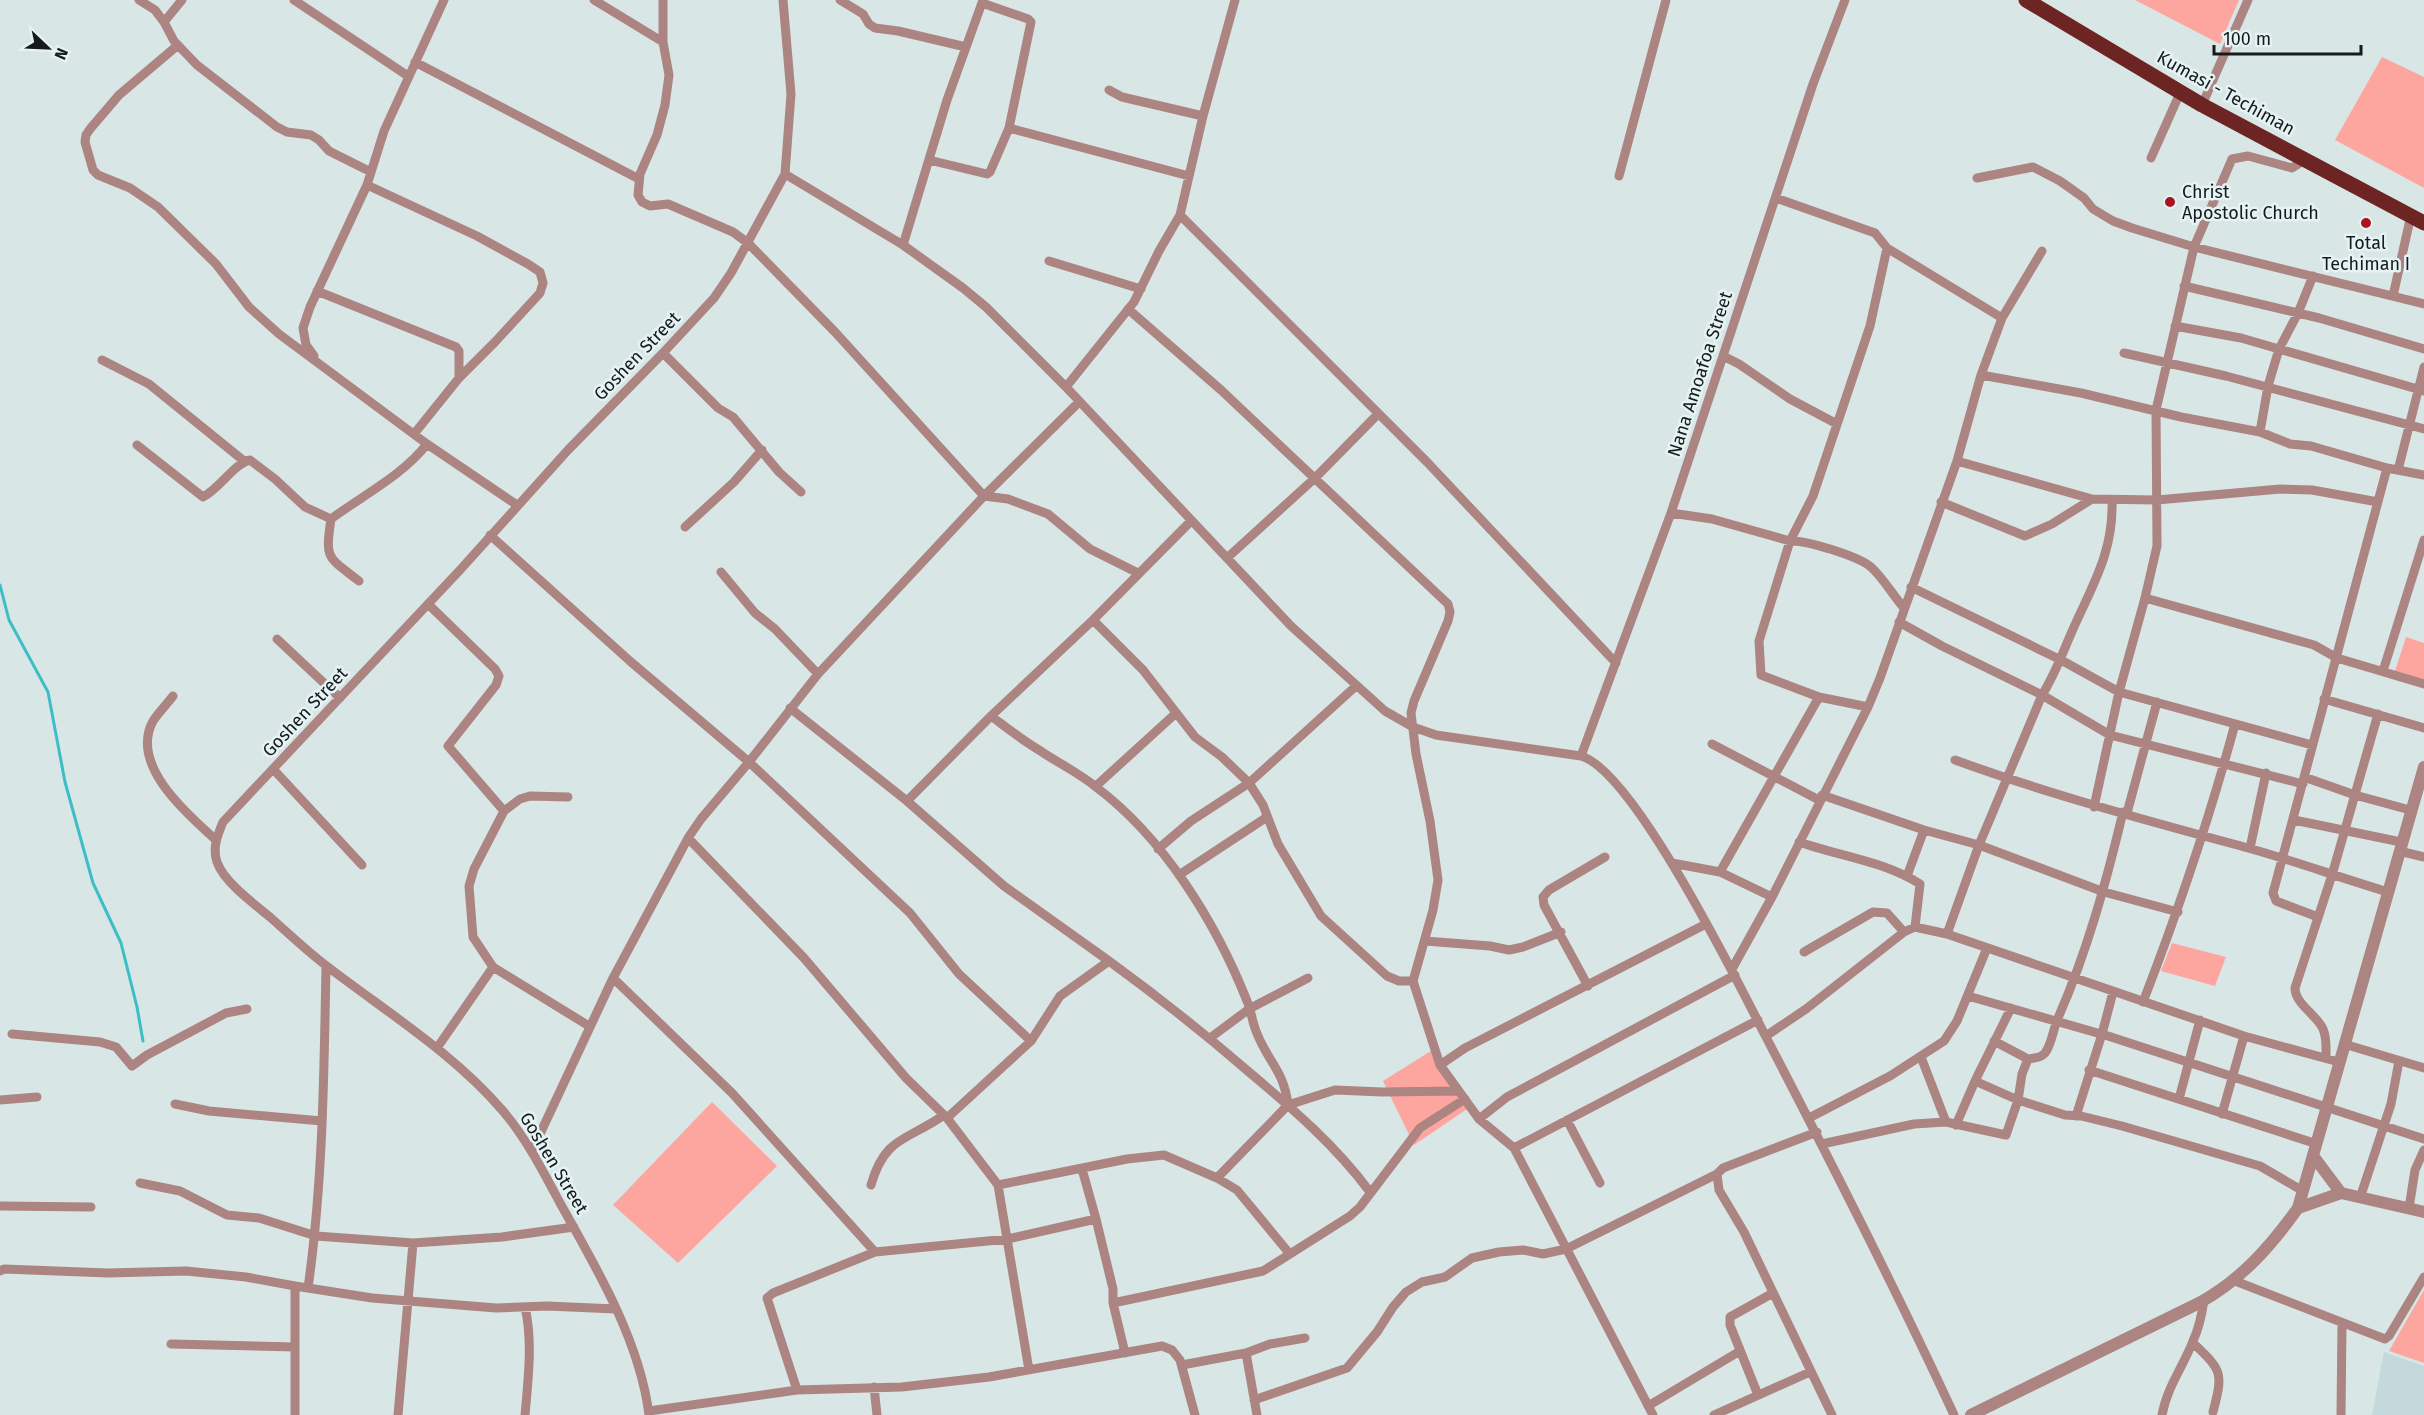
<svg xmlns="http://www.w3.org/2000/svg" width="2424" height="1415" viewBox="0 0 2424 1415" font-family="'Fira Sans',sans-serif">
	<rect width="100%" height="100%" fill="#d9e6e6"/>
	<path fill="#c3d9db" d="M2384 1352 2424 1366V1415H2372Z"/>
	<path fill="#fca69f" d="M2135 0H2239L2220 44Z
		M2382 57 2424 77V188L2335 140Z
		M2406 637 2424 643V681L2395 671Z
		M2172 943 2226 957 2215 986 2161 971Z
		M1434 1049 1467 1109 1414 1145 1383 1081Z
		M712 1102 777 1166 678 1263 613 1205Z
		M2424 1290V1363L2389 1351Z"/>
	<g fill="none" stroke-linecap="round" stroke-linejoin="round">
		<path stroke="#3cbec6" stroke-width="3" d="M0 585 9 620 48 692 65 782 93 883 121 943 137 1007 143 1041"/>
		<path stroke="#ac8481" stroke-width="9" d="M139 0 155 10 164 22 174 41 197 65 277 127 287 132 311 135 319 140 329 151 371 172
			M294 0 408 76
			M594 0 663 42
			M663 0V42L669 75 665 105 657 135 640 174 638 195 642 202 650 206 668 204 733 232 748 243 835 332 984 496 1008 499 1048 514 1090 549 1138 573
			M840 0 863 14 869 24 875 28 898 31 966 47
			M164 22 182 0
			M178 45 119 95 90 129 86 135 85 142 93 170 98 175 130 188 158 207 216 264 249 307 279 334 427 444 517 505
			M415 62 639 179
			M1109 90 1122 97 1203 116
			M2202 105 2248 0
			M1009 128 1189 176
			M2151 158 2180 93
			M929 160 987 174 990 172 1009 128 1031 22 1028 19 982 3
			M785 174 903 245 963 288 986 307 1066 387 1291 626 1385 711 1413 727 1436 735 1581 756C1634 771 1738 983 1766 1037 1831 1162 1895 1287 1954 1415
			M1619 176 1666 0
			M1977 178 2033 167 2060 181 2084 198 2093 209 2113 221 2132 228 2194 247 2424 304
			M367 185 477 236 528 264 540 272 543 283 540 293 495 342 459 378 414 434
			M1180 215 1203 116 1235 0
			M903 245 947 100 983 0
			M1049 261 1141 289
			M2184 286 2319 318 2424 349
			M317 291 456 347 459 351V378
			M2393 296 2411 215
			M1128 309 1221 390 1448 604 1450 612 1448 621 1414 701 1411 713 1416 754 1430 821 1438 880 1433 910 1413 981 1440 1065 1479 1119 1514 1148 1653 1415
			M2002 318 2042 251
			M2175 326 2241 338 2424 391
			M663 353 718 408 733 417 779 472 801 492
			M2124 353 2226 376 2424 429
			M314 356 306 345 303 328 310 307 367 185 384 131 444 0
			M1723 356 1739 364 1790 399 1837 424
			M102 360 149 384 244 461
			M1981 375 2081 393 2181 417 2260 432 2290 444 2311 446 2387 468 2424 475
			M1066 387 1134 302 1159 251 1180 215 1427 462 1616 663
			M2260 432 2268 386 2279 349 2298 313 2313 276
			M137 445 203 497C219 489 235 463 250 460L275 479 305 507 331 519C363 495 402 476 427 444
			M1957 461 2092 499
			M2398 470 2424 367
			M1941 502 2025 536 2052 524 2092 499 2157 500 2280 489 2312 490 2378 502
			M1671 513 1712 519 1790 541 1813 496 1870 326 1887 248
			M331 519C325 560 327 556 359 581
			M685 527 734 482 762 450
			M490 535 631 662 749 762 818 674 984 496 1079 402
			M1227 558 1315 478 1378 414
			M721 572 755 613 775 629 818 674
			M1911 587 2061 660 2119 692 2312 745
			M2145 598 2314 645 2337 658 2424 684
			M428 604 495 669 499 676 496 685 448 746 504 811
			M1093 620 1143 670 1195 737 1222 757 1249 783 1263 805 1278 844 1321 916 1387 976 1399 981H1413
			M1899 622 1942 646 2042 695 2110 735 2303 784
			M277 639 340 698
			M2383 671 2424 540
			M173 696C167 704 159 712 153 721 129 765 188 815 216 840
			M2324 699 2424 728
			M1868 707 1819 697 1761 675 1759 641 1790 541C1806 540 1858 556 1871 567 1883 578 1893 595 1904 608
			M790 708 907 801 991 716 1093 620 1191 521
			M991 716C1007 728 1022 740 1039 750 1058 763 1079 773 1096 787 1164 838 1216 923 1247 1001 1251 1010 1252 1021 1256 1031 1267 1061 1284 1070 1288 1105
			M1712 744 1819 800
			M1581 756 1671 513 1813 84 1845 0
			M1955 760C2051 795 2149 821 2248 848 2295 861 2341 878 2388 892
			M274 770 362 865
			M2304 777 2355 795 2410 810
			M1096 786 1175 714
			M1822 795 1924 830 1979 845 2104 892 2178 912
			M907 801 1004 886 1109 961
			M2094 807 2119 692 2145 598 2157 546 2156 410 2194 247 2232 159 2248 156 2292 168 2306 159
			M2127 813 2157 702
			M2294 820 2401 842
			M688 838 701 819 749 762 910 913 959 974 1031 1041 947 1118 998 1185
			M1799 842C1839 856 1884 861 1920 884L1915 927
			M2250 848 2266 773
			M1158 849 1191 821 1249 783 1356 686
			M2399 851 2424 857
			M1672 863 1720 872 1772 897
			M1720 872 1819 697
			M1179 875 1267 817
			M1907 876 1924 830
			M2318 917 2276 901 2273 893 2387 468
			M1947 934 1979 845 2042 695C2054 676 2061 657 2070 636 2090 589 2114 554 2112 500
			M1425 941 1490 946 1509 950 1523 947 1561 932
			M1804 952 1873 912 1887 913 1904 932
			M493 967 473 937 469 886 474 869 504 811 520 799 530 796 568 797
			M1732 969 1772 897 1868 707 1880 678 1957 461 1981 375 2002 318 1887 248 1875 233 1776 198
			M1588 986 1544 905 1543 897 1549 890 1605 857
			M1968 996 2108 1036 2424 1139
			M2143 1002C2179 909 2209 820 2235 724
			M12 1034 100 1042 116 1047 132 1066 147 1055 226 1013 247 1009
			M1766 1036 1806 1009 1904 932 1915 927 1947 934 2244 1036 2339 1062
			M1210 1038 1249 1009 1308 978
			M1031 1041 1060 996 1109 961C1157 996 1204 1033 1249 1072 1293 1109 1336 1146 1370 1192
			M1994 1041 2028 1059
			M2344 1044 2424 1068
			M437 1048 493 967 589 1026
			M1921 1057 1946 1122
			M2326 1058C2326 1048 2327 1038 2323 1029 2317 1015 2295 1004 2295 988L2332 875 2378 714
			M1440 1065 1465 1048 1706 924
			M2089 1070 2317 1144
			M1975 1081 2018 1100 2022 1074 2028 1059C2034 1058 2041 1058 2045 1053 2052 1044 2053 1029 2058 1018 2087 952 2106 883 2123 812
			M2179 1099 2200 1020
			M0 1100 37 1097
			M175 1104 209 1111 322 1121
			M2222 1114 2244 1036
			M2076 1116 2102 1034 2113 992
			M1809 1118 1890 1076 1944 1041 1957 1021 1987 948
			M1479 1119 1507 1097 1735 975
			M1567 1120 1600 1183
			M1956 1125 1975 1081 2011 1008
			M1822 1144 1914 1124 1946 1122 2006 1135 2018 1100 2065 1115 2081 1116 2122 1126 2260 1166 2303 1191
			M1514 1148 1758 1020
			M532 1151 613 978
			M1082 1169 1096 1219
			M1717 1174 1719 1190 1744 1232 1832 1415
			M1217 1178 1288 1105 1335 1090 1382 1092 1458 1091
			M140 1183 180 1191 227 1215 259 1218 316 1236 413 1243 502 1237 574 1227
			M871 1185C885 1136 907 1141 944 1115
			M2360 1198 2391 1104 2399 1061
			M0 1206 91 1207
			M2409 1208 2415 1170 2424 1150
			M875 1252 732 1093 613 978 688 838 804 958 906 1078 947 1118
			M0 1271 4 1269 108 1273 186 1271 246 1277 295 1286
			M2235 1281 2385 1339 2389 1336 2424 1277
			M308 1288C323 1182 324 1073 326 966
			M1113 1303 1125 1353
			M2193 1343C2223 1371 2223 1373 2213 1412
			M171 1344 295 1347
			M1246 1353 1257 1415
			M1182 1365 1246 1353 1270 1344 1305 1338
			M1029 1370 998 1185 1127 1159 1164 1155 1217 1178 1237 1190 1289 1253
			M874 1387 877 1415
			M797 1390 767 1298 773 1293 875 1252 1008 1239 1096 1219 1113 1289V1303L1263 1271 1350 1216 1360 1207 1420 1128 1465 1099
			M1758 1395 1730 1325V1317L1773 1293
			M1254 1400 1347 1368 1377 1332 1393 1307 1406 1292 1422 1282 1445 1277 1472 1258 1499 1252 1523 1250 1543 1254 1566 1249 1717 1174 1723 1168 1817 1132
			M1648 1406 1740 1351
			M649 1411 797 1390 902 1387 989 1377 1162 1346 1172 1350 1180 1360 1195 1415
			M295 1415V1286L372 1298 496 1308 547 1306 616 1309
			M398 1415 413 1243
			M525 1415C528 1380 533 1342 525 1307
			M649 1415C640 1341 596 1267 560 1203 543 1171 526 1138 503 1111 453 1053 388 1013 328 967 308 952 289 934 270 917 253 903 224 882 217 862 212 848 218 834 223 822L460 570 568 450 663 353 714 298 731 273 785 174 791 94 783 0
			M1714 1415 1810 1372
			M2162 1415C2167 1387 2183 1367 2193 1341 2199 1328 2202 1314 2204 1300
			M2341 1415 2342 1324"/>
		<path stroke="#ac8481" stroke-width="12" d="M2314 1157 2341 1193
			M2298 1208 2341 1193 2424 1212
			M1971 1415 2199 1303C2241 1280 2270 1247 2298 1208L2424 767"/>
		<path stroke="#6d2524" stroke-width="15" d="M2026 0 2202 105 2424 223"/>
	</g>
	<g fill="#a91421" stroke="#e6f3f4" stroke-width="2">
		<circle cx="2170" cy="202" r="6"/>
		<circle cx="2366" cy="223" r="6"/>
	</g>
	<g text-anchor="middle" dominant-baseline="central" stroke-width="5" stroke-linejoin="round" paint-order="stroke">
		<g font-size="18" fill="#161a1b" stroke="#e6f3f4">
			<text transform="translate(2226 93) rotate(29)">Kumasi - Techiman</text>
			<text transform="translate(637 356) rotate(-46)">Goshen Street</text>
			<text transform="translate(1700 374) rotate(-72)">Nana Amoafoa Street</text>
			<text transform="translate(305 712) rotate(-47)">Goshen Street</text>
			<text transform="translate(554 1163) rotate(59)">Goshen Street</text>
		</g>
		<g font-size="18" fill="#161a1b" stroke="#e6f3f4" text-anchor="start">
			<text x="2182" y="192">Christ<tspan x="2182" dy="21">Apostolic Church</tspan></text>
			<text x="2366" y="243" text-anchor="middle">Total<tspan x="2366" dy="21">Techiman I</tspan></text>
		</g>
	</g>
	<g transform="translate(48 48) rotate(113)" stroke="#e6f3f4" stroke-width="4.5" paint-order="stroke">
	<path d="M0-4.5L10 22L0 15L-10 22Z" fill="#161a1b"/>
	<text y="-9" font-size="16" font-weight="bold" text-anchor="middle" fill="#161a1b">N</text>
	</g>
	<path d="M2214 45v9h147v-9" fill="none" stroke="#161a1b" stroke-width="3"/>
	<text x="2223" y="45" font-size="18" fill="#161a1b" stroke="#e6f3f4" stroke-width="4.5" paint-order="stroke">100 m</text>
</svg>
